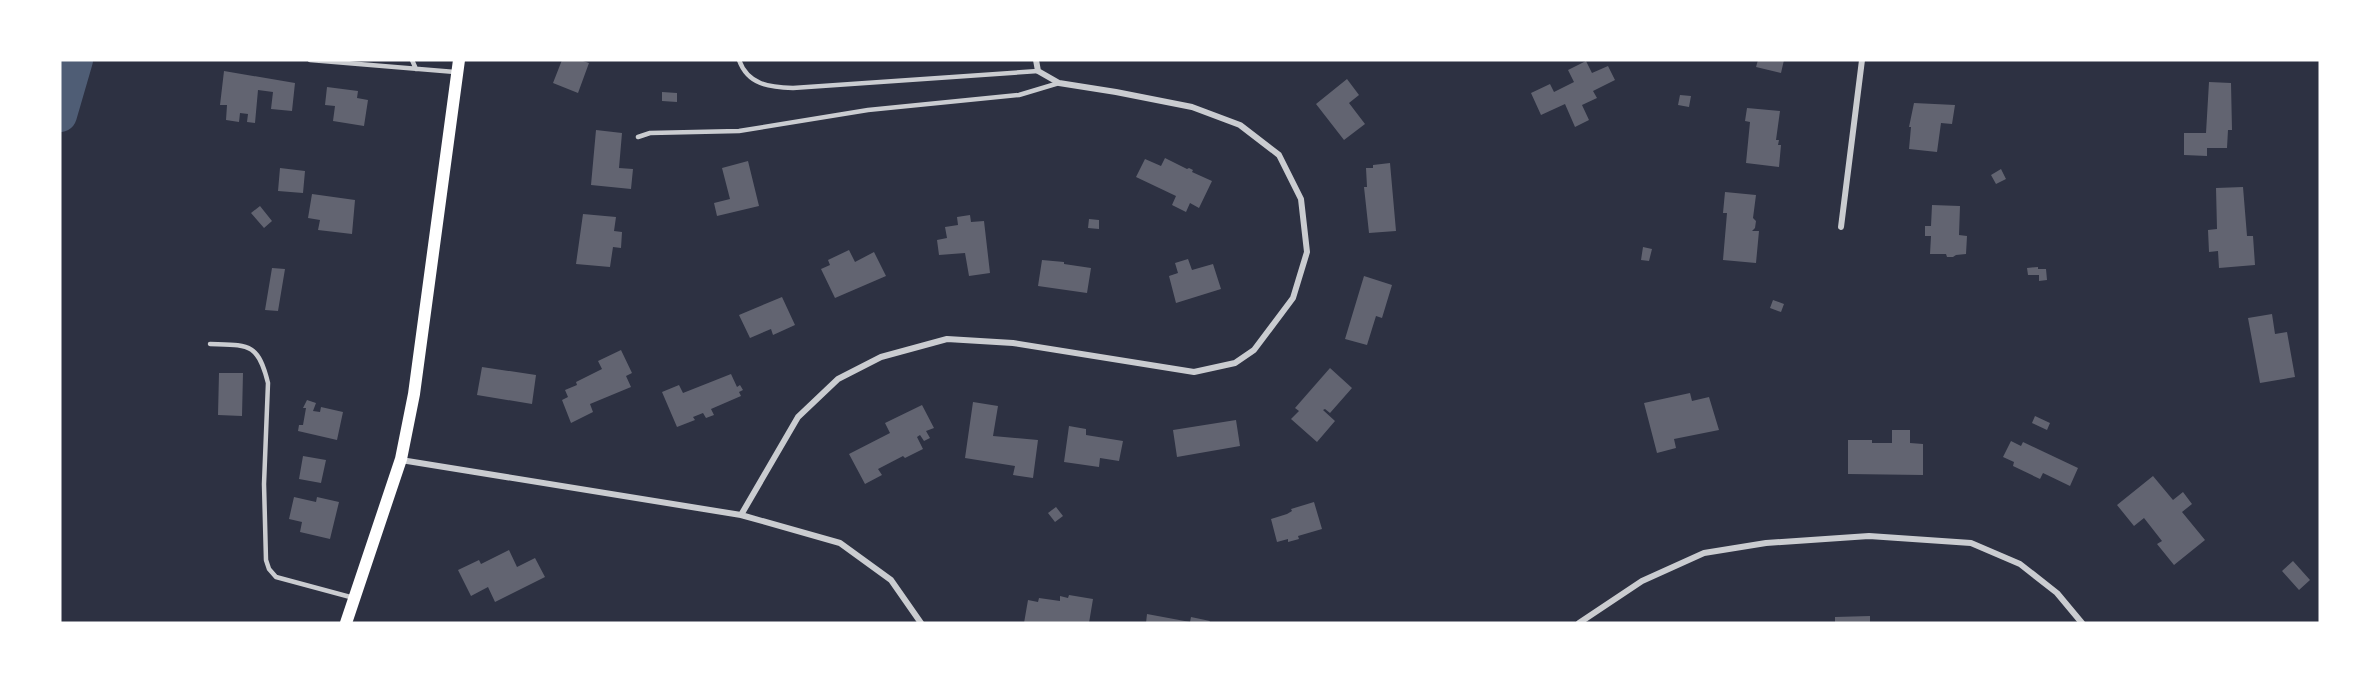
<svg xmlns="http://www.w3.org/2000/svg" width="2380" height="683" viewBox="0 0 2380 683" font-family="'Golos Text',sans-serif">
	<rect width="100%" height="100%" fill="#2d3142"/>
	<g fill="none" stroke-linecap="round" stroke-linejoin="round">
		<path stroke="#4f5d75" stroke-width="34" d="M60 115 76 60"/>
	</g>
	<path fill="#626471" d="M562 60H580L589 63 578 93 553 83Z
		M1758 60H1784L1781 73 1756 67Z
		M1586 61 1592 73 1608 66 1615 80 1593 91 1597 98 1582 105 1589 120 1575 127 1565 104 1541 115 1531 93 1550 84 1554 92 1574 82 1568 70Z
		M224 71 295 83 292 111 271 109 273 92 258 90 255 123 247 122 248 114 240 113 239 122 226 120 227 105H220Z
		M1347 79 1359 95 1349 103 1365 124 1344 140 1316 104Z
		M2209 82 2231 83 2232 130H2228L2227 148H2207V156L2184 155V133H2206Z
		M327 87 358 91 357 98 368 100 364 126 333 121 335 106 325 105Z
		M662 92 677 93V102L662 101Z
		M1680 95 1691 96 1689 107 1678 105Z
		M1914 103 1955 105 1952 124 1941 123 1937 152 1909 149 1911 127H1909Z
		M1747 108 1780 111 1776 140H1779L1778 145H1781L1779 167 1746 163 1750 122 1745 121Z
		M596 130 622 133 619 168 633 169 631 189 591 185Z
		M1165 158 1187 169 1189 168 1193 170 1192 172 1212 181 1199 208 1190 203 1186 212 1172 205 1176 196 1136 177 1145 159 1161 166Z
		M748 161 759 206 717 216 714 203 730 199 722 168Z
		M1390 163 1396 231 1369 233 1364 187H1367L1366 168H1373V165Z
		M280 168 305 171 303 193 278 191Z
		M2001 169 2006 179 1996 184 1991 175Z
		M2243 187 2247 236H2253L2255 265 2219 268 2218 251 2209 252 2208 230 2217 229 2216 188Z
		M1725 192 1756 195 1753 218 1756 221 1755 228 1752 231H1759L1756 263 1723 260 1727 213H1723Z
		M312 194 355 200 352 234 318 230 320 220 308 218Z
		M1932 205 1960 206 1959 235 1967 236 1966 254 1956 255 1953 257H1947L1946 254H1930L1931 236H1925V226H1931Z
		M260 206 272 221 264 228 251 213Z
		M583 214 616 217 614 231 622 232 621 248 613 247 610 267 576 264Z
		M970 215 971 222 984 221 990 273 969 276 965 253 939 255 937 240 947 238 945 227 958 225 957 217Z
		M1089 219 1099 220V229L1088 228Z
		M1643 247 1652 249 1649 261 1641 260Z
		M849 250 855 262 874 252 886 276 835 298 821 269 830 265 828 260Z
		M1188 259 1192 270 1213 264 1221 289 1176 303 1169 276 1178 273 1175 263Z
		M1042 260 1064 262V264L1091 268 1087 293 1038 286Z
		M2038 267V269H2046L2047 280 2039 281V275H2028L2027 268Z
		M272 268 285 269 278 311 265 310Z
		M1364 276 1392 285 1382 318 1376 316 1367 345 1345 339Z
		M782 297 795 325 773 335 771 329 750 338 739 315Z
		M1773 300 1784 304 1781 312 1770 308Z
		M2272 314 2275 334 2287 332 2295 377 2260 383 2248 318Z
		M621 350 632 373 626 376 631 387 590 404 593 412 571 423 562 400 568 397 565 390 577 385 576 382 602 369 598 361Z
		M482 367 536 375 532 404 477 395Z
		M1330 368 1352 388 1330 413 1325 409 1323 410 1335 421 1317 442 1291 419 1299 411 1295 408Z
		M219 373H243L242 416 218 415Z
		M731 374 737 387 740 385 743 390 739 392 741 396 711 409 714 415 706 418 703 413 693 417 695 420 677 427 662 392 679 385 683 393Z
		M1690 393 1692 401 1709 397 1719 430 1674 439 1676 448 1657 453 1644 403Z
		M307 400 316 403 313 411 320 412 321 407 343 412 337 440 298 431 299 425H303L306 408H303Z
		M973 402 998 406 993 436 1038 440 1033 478 1013 475 1015 466 965 458Z
		M922 405 934 428 926 431 930 438 924 441 920 435 917 437 923 449 905 458 903 456 878 469 882 475 865 484 849 454 890 433 885 423Z
		M2035 416 2050 423 2047 430 2032 423Z
		M1236 420 1240 446 1177 457 1173 430Z
		M1069 426 1086 429V435L1123 441 1119 461 1100 458 1099 467 1064 462Z
		M1892 430H1910V443L1923 444V475L1848 474V440H1872V443H1892Z
		M2011 441 2021 446 2023 442 2078 468 2070 486 2043 473 2040 479 2013 466 2014 462 2003 457Z
		M303 456 326 460 321 483 299 479Z
		M2153 476 2173 500 2183 492 2192 504 2182 512 2205 540 2174 565 2157 544 2162 541 2144 518 2134 526 2117 505Z
		M294 497 316 502 317 497 339 502 330 539 300 532 302 522 289 519Z
		M1314 502 1322 529 1298 536 1299 539 1288 542V539L1277 542 1271 519 1287 514 1292 511 1291 509Z
		M1056 507 1063 516 1055 522 1048 513Z
		M509 550 517 567 535 558 545 577 495 602 488 587 471 596 458 570 479 560 481 564Z
		M2293 561 2310 580 2299 590 2282 571Z
		M1069 595 1093 599 1089 623H1024L1028 600 1038 602 1039 598 1060 601V596L1068 598Z
		M1147 614 1190 622 1191 617 1210 621 1209 623H1146Z
		M1870 616V623H1835V617Z"/>
	<g fill="none" stroke-linecap="round" stroke-linejoin="round">
		<path stroke="#caccd0" stroke-width="4.5" d="M310 60 455 72
			M412 60 416 69
			M739 60C748 85 769 87 793 88L1038 71
			M638 137 650 133 739 131 868 110 1019 95 1059 83
			M210 344C248 345 258 342 268 383L264 484 266 560 269 569 276 577 354 598"/>
		<path stroke="#caccd0" stroke-width="6" d="M1841 227 1862 60
			M401 460 741 515 840 543 891 580 921 623
			M741 515 798 417 838 379 881 357 947 339 1013 343 1194 372 1235 363 1254 350 1293 298 1307 252 1301 199 1279 155 1240 125 1192 107 1116 92 1059 83 1038 71 1036 60
			M1579 623 1642 581 1704 553 1766 543 1869 536 1971 543 2020 564 2057 593 2082 623"/>
		<path stroke="#fff" stroke-width="12" d="M346 623 401 459 414 394 459 60"/>
	</g>
	<rect width="2380" height="683" fill="none" stroke="#ffffff" stroke-width="123"/>
</svg>
